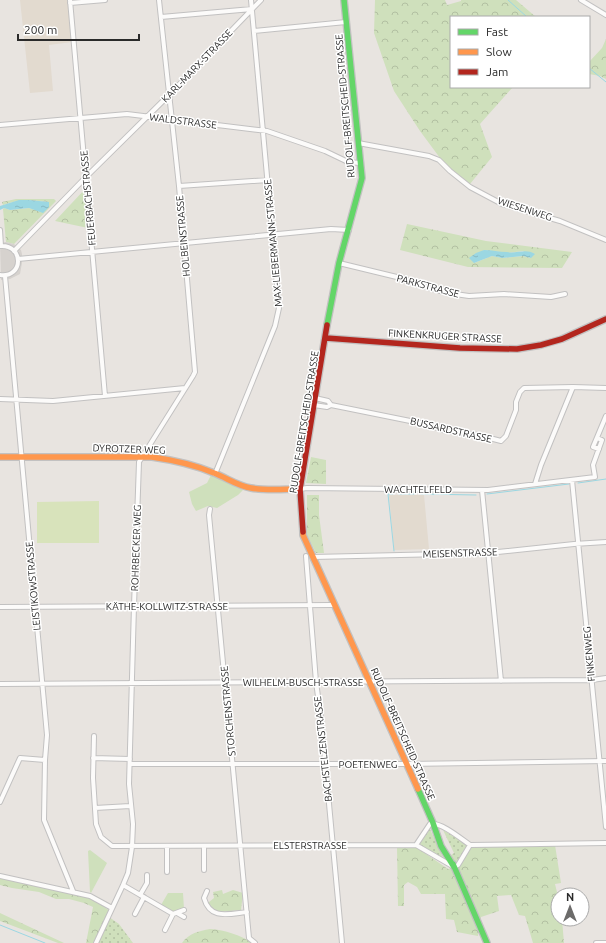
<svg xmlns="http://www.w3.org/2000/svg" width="606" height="943" viewBox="0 0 606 943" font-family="Ubuntu,sans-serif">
	<defs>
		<pattern id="grass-dots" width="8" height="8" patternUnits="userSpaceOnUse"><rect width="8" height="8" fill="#cfe0bc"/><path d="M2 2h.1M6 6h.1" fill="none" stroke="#b2c0a2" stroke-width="1.8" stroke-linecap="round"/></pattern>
		<pattern id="forest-crowns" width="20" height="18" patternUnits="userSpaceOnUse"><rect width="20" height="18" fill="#cfe0bc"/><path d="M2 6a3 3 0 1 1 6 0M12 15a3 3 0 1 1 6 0" fill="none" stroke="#b2c0a2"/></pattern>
		<pattern id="water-ripples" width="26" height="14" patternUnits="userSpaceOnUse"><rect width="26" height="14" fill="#9bd7e2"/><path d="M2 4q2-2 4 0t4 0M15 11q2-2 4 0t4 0" fill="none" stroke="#86b9c2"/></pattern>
	</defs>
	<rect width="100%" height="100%" fill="#e8e4e0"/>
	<path fill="#e2dacf" d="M20 0H69L72 42 49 45 53 91 30 93Z
		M389 495H424L429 549 394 550Z"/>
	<path fill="url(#grass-dots)" d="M429 827 444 860 417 845Z
		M443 830 468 845 455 864 451 855 454 853 453 851Z
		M109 917 119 924 133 943H97Z"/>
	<path fill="url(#forest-crowns)" fill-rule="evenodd" d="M375 0H445L447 5 461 1V0H516L536 17H451V87H513L480 124 492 157 470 184 450 168 440 158 420 131 394 91 374 33Z
		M606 39V79L600 76 589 74V62L602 48Z
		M86 188 88 228 55 221Z
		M16 199H54L56 201 14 244 6 242 3 209 4 208 10 210 29 208 43 212 49 202C32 200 18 199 3 205L2 202Z
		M407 224 486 241 572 252 562 268 468 267 400 250ZM484 250 508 253 523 251 531 258 523 256 502 258 492 256 474 263Z
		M311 457 326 460V484L306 483Z
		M307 495H319V515L324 553H316L307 535Z
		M555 845 561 883 555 884 558 896V919H562L564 943H533L525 916 519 915 511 895 497 896 499 911 481 917 478 936 457 932 454 920 446 919 445 894H421L417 887 408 882 404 885V906H398L397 847H416L448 869 460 865 472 847Z
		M0 878 90 897 110 911 97 943H86L93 907 84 903 69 899H56L39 892 12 888 0 885Z
		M222 890 223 894 233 890 243 893 241 910 218 912 208 907 209 902 214 898 213 892Z
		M0 913 64 943H58L0 921Z
		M210 929C226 930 239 935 253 943H182C189 933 199 931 210 929Z"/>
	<path fill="#cfe0bc" d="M211 475 243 490 238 495 217 508 208 506 196 511 192 504 189 492 207 483Z
		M90 850 107 863 91 893 90 892 88 851Z
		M168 893H183L184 909 174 912 161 905Z"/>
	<path fill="#d8e3bb" d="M99 501V543H37V502Z"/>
	<path fill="#d6d2ce" d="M6 242 14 244 21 250 22 254V263L20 274 10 279 1 280 0 243Z"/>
	<path fill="url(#water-ripples)" d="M19 200H29L49 202V207L43 213 29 208 10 210 4 208 0 210V206Z
		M484 250C492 250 499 252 507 252 516 254 526 248 535 254L531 258 523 256 502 258 492 256 474 263 469 258 476 253Z"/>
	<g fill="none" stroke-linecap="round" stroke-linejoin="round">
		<path stroke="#9bd7e2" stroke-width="1" d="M508 0 527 17
			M589 68 606 82
			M578 483 606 479
			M393 494H388L394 551
			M399 494H414
			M421 494 476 495
			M487 494 569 484
			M0 925 45 943"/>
		<defs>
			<path id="street" d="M70 0 105 396
				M581 0 606 15
				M70 3 105 0
				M161 17 252 9
				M254 31 346 22
				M0 125 127 114 267 131 325 151 348 162 360 163
				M358 143 429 156 439 160 450 171 470 187 502 204 560 221 606 240
				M179 186 268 180
				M0 230 1 246
				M0 246C24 244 24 278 0 275
				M14 251 86 177 169 95 261 0
				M18 259 331 229 349 230
				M339 263 405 279 429 288 448 293 469 296 504 294 551 297 565 294
				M5 276 47 735 45 760 44 820 73 891
				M315 398 328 401 331 405
				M0 399 53 401 185 388
				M314 405 327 407 331 405 430 425 442 430 478 435 501 441 506 436 516 410V402L520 392 524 388 573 387 606 388
				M599 449 593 447 606 416
				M215 474 275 326 279 308 251 0
				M572 480 606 827
				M535 484 541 465 573 387
				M300 489 307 488 488 490 595 477 593 465 602 440 597 438
				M482 490 501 681
				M210 509 209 515 249 938 255 943
				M306 556 316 682 321 718 342 943
				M313 557 488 553 574 544 606 542
				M0 607 334 605
				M0 684 592 680 606 678
				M94 736 93 778 96 824 101 837 112 846 416 845
				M93 758 130 759
				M130 764H406L606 761
				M0 802 20 758 45 760
				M95 808 130 806
				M416 845 430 824C441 822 460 838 470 845
				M416 845 454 867 458 865 470 845
				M470 845 606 843
				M204 846V870
				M167 872V847
				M0 876 90 896 112 908
				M123 885 173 914 165 930
				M207 891 204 898C210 920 228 914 247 912
				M140 895 147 883V875
				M177 913 184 917
				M135 914 144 897
				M173 914 184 910
				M96 943 123 885 128 873 132 847 133 824 129 784 134 606 139 462 193 376 195 372 179 186 159 0
				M596 943H606"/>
			<path id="fast" d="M327 325 339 263 362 178 344 0
				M418 789 433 823 441 846 454 867
				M453 864 487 943"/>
			<path id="slow" d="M0 457H152C173 460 195 465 214 473 227 478 238 486 251 488 267 491 284 489 300 489
				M303 532V535L418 789"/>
			<path id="jam" d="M326 338 460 348 517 349 541 345 562 339 606 319
				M303 532 300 489 327 325"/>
		</defs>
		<use href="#street" stroke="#c2c1c1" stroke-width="6"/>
		<use href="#fast" stroke="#c2c1c1" stroke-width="8"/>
		<use href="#slow" stroke="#c2c1c1" stroke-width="8"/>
		<use href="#jam" stroke="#c2c1c1" stroke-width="8"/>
		<use href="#street" stroke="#fcfbfa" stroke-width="4"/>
		<use href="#fast" stroke="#63d668" stroke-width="5.5"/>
		<use href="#slow" stroke="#ff974d" stroke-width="5.5"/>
		<use href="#jam" stroke="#b3261e" stroke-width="5.5"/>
	</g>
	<g text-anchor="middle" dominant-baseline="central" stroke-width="3" stroke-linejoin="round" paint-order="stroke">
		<g font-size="10" fill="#2a2a2a" stroke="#fff">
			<text transform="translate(197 66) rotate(-46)">KARL-MARX-STRASSE</text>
			<text transform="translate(345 106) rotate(-95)">RUDOLF-BREITSCHEID-STRASSE</text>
			<text transform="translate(183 121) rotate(7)">WALDSTRASSE</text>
			<text transform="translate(88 198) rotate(-95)">FEUERBACHSTRASSE</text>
			<text transform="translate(525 209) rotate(18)">WIESENWEG</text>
			<text transform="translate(183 236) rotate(-95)">HOLBEINSTRASSE</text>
			<text transform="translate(273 243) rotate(-95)">MAX-LIEBERMANN-STRASSE</text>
			<text transform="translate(428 286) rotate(15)">PARKSTRASSE</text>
			<text transform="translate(445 336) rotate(3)">FINKENKRUGER STRASSE</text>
			<text transform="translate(304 422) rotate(-81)">RUDOLF-BREITSCHEID-STRASSE</text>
			<text transform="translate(451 430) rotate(13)">BUSSARDSTRASSE</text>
			<text transform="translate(129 449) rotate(2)">DYROTZER WEG</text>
			<text x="418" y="489">WACHTELFELD</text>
			<text transform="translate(136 548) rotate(-88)">ROHRBECKER WEG</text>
			<text transform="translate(460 553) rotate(-2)">MEISENSTRASSE</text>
			<text transform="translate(33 586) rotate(-95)">LEISTIKOWSTRASSE</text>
			<text x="167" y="606">KÄTHE-KOLLWITZ-STRASSE</text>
			<text transform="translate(589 654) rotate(-95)">FINKENWEG</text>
			<text x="303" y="682">WILHELM-BUSCH-STRASSE</text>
			<text transform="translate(228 711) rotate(-95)">STORCHENSTRASSE</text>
			<text transform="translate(403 734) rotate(66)">RUDOLF-BREITSCHEID-STRASSE</text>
			<text transform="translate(323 749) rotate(-96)">BACHSTELZENSTRASSE</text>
			<text x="368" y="764">POETENWEG</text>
			<text x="310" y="845">ELSTERSTRASSE</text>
		</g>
	</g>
	<rect x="450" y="16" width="140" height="72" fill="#ffffff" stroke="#aaaaaa"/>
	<rect x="458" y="29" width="20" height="6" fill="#63d668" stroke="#aaaaaa"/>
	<text x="486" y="36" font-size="12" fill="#2a2a2a">Fast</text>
	<rect x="458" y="49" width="20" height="6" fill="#ff974d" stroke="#aaaaaa"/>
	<text x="486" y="56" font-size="12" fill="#2a2a2a">Slow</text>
	<rect x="458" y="69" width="20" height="6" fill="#b3261e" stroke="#aaaaaa"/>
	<text x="486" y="76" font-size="12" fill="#2a2a2a">Jam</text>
	<g transform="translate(570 907)"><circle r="19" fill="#ffffff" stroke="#aaaaaa"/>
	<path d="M0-3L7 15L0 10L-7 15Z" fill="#6c6b6a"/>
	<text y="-6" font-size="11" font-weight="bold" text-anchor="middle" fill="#2a2a2a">N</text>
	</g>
	<path d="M18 34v6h121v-6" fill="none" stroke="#2a2a2a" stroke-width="2"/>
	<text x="24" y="34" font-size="12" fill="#2a2a2a" stroke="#ffffff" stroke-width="3" paint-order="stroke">200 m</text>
</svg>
